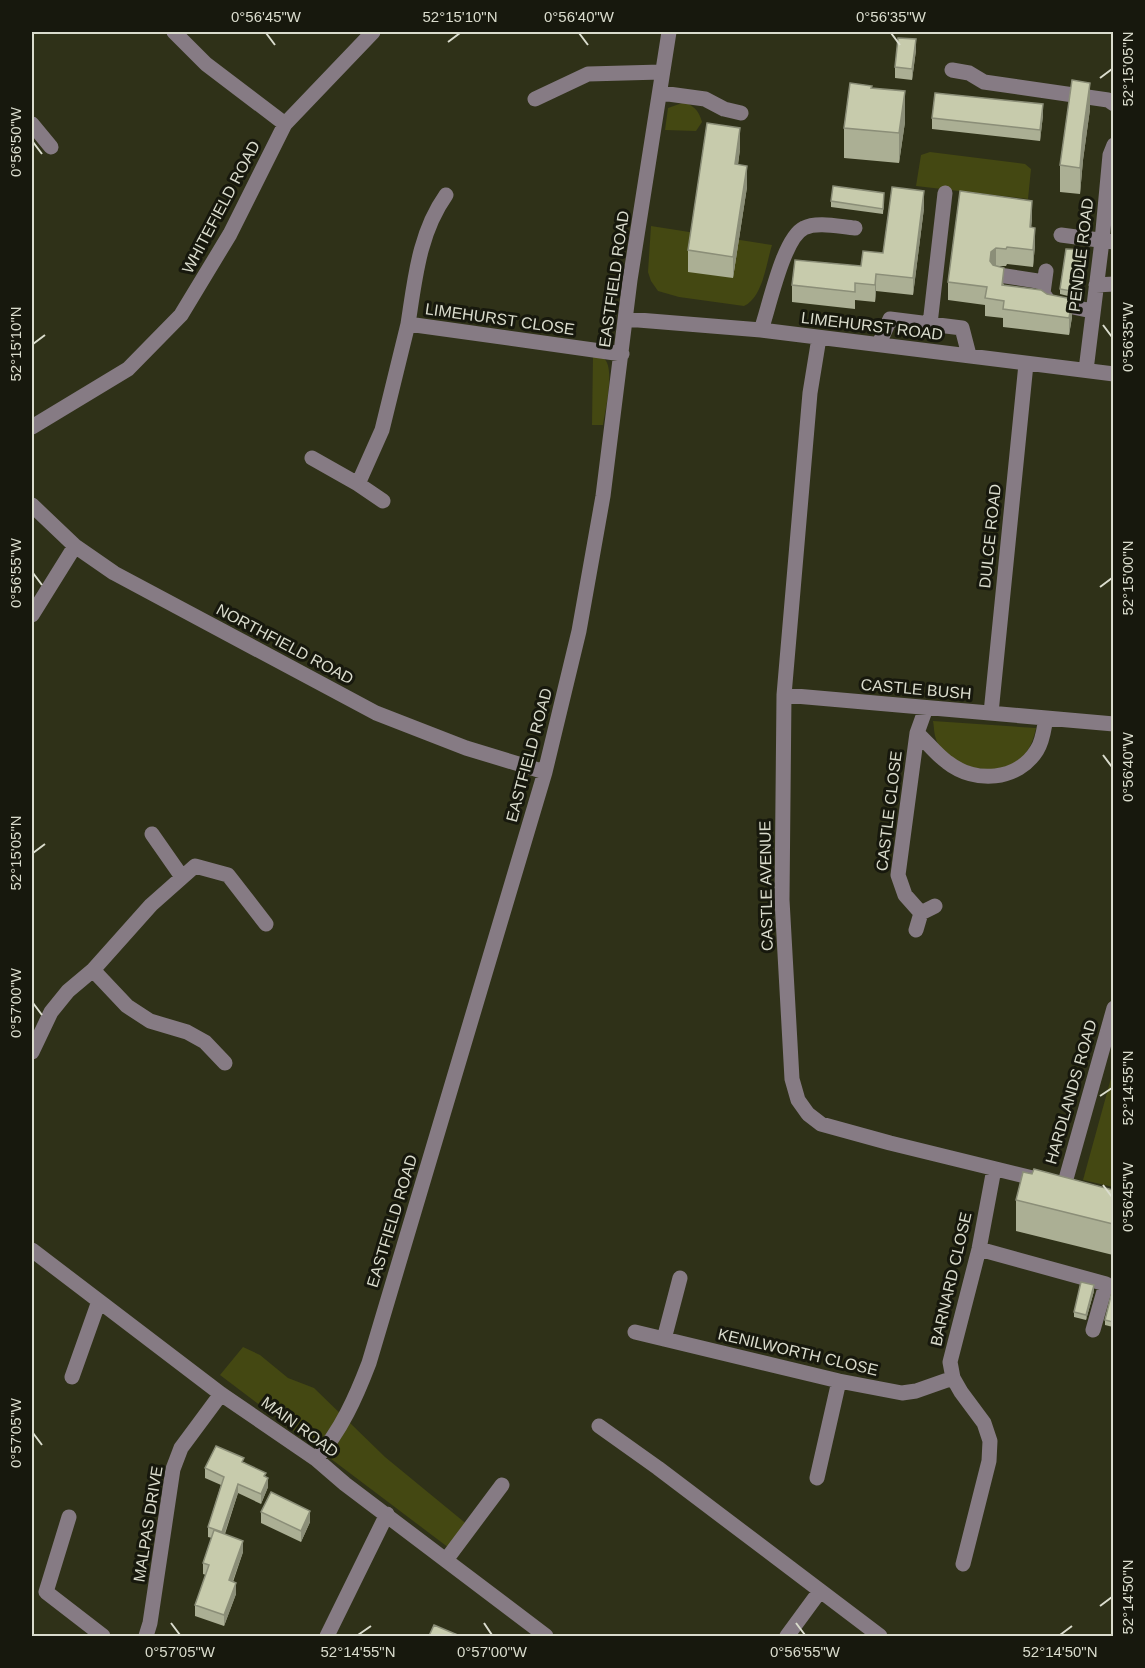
<svg xmlns="http://www.w3.org/2000/svg" width="1145" height="1668" viewBox="0 0 1145 1668" font-family="Helvetica,sans-serif">
	<rect width="100%" height="100%" fill="#2f3118"/>
	<path fill="#444812" d="M685 102C695 107 699 111 702 122L696 131 665 130 668 108Z
		M930 152 1025 164 1031 169 1028 199 916 186 921 155Z
		M651 226 772 245C766 264 763 297 744 306L679 297 658 291 651 281 648 272Z
		M593 356C596 357 600 356 603 358 616 365 605 412 603 425H592Z
		M933 721 1036 728C1034 737 1031 747 1025 754 1005 776 972 772 951 757 945 752 938 747 936 739 934 734 934 726 933 721Z
		M1113 1071V1187L1083 1180Z
		M243 1347 260 1355 288 1378 314 1388 385 1457 469 1526 453 1551 220 1375Z"/>
	<g fill="none" stroke-linecap="round" stroke-linejoin="round">
		<path stroke="#867b84" stroke-width="15" d="M174 32 206 64 285 124
			M952 70 969 73 984 82 1108 100 1114 104
			M661 93 705 99 724 109 741 113
			M535 99 588 74 661 72
			M32 124 51 147
			M1061 235 1114 242
			M1046 271 1043 293 1049 302 1092 311
			M999 275 1044 282
			M1096 285 1114 284
			M626 319 761 330 1114 374
			M408 324C415 279 419 233 446 195
			M930 324 945 193
			M761 330C769 308 783 238 804 228 817 221 841 227 855 228
			M819 338 810 393 784 695 782 900 792 1079 798 1100 808 1114 821 1124 890 1143 1041 1180
			M879 344 890 319 962 328 969 355
			M1086 370 1102 241 1110 155 1114 145
			M32 427 128 369 181 315 230 234 285 124 373 32
			M312 458 358 484 382 430 408 324 622 354
			M358 484 383 501
			M32 505 75 546 114 573 376 713 466 748 545 772
			M32 615 75 546
			M784 695 1114 724
			M991 713 1026 364
			M917 733C927 742 936 754 947 762 975 784 1018 781 1037 750 1043 741 1044 728 1046 718
			M152 834 182 877
			M921 913 935 906
			M916 930 921 913 905 895 898 875 917 733 926 708
			M93 970 127 1006 150 1021 187 1032 205 1042 225 1063
			M32 1052 51 1012 68 991 93 970 151 905 195 866 228 875 266 924
			M1064 1186 1114 1008
			M979 1249 1106 1284 1093 1330
			M32 1250 221 1394 316 1459 345 1484 546 1636
			M635 1332 839 1381 902 1393 916 1391 953 1378
			M664 1339 680 1278
			M72 1377 99 1301
			M599 1426 658 1468 880 1636
			M316 1459C341 1431 356 1397 369 1363L545 772 579 631 603 496 630 280 669 32
			M817 1478 839 1381
			M69 1517 46 1592 103 1636
			M446 1560 502 1485
			M963 1564 989 1461 990 1441 984 1423 961 1392 953 1378 950 1362 979 1249 994 1169
			M146 1636 150 1623 173 1469 181 1448 221 1394
			M327 1636 387 1514
			M787 1636 820 1591"/>
	</g>
	<path fill="#abaf94" d="M916 50 912 80 895 78V67Z
		M872 88 905 122 899 163 844 158V128Z
		M1090 109 1083 160 1080 194 1060 192V165Z
		M1043 115 1040 141 932 129V118Z
		M740 149 738 165 747 187 733 278 688 272V250Z
		M884 198 883 214 831 207V201Z
		M924 208 913 295 876 291 875 302 855 300V309L792 302V285L861 266 883 253Z
		M1032 218 1031 227 1035 245 1033 267 1007 264 1006 266H996L1004 285 1072 317 1069 335 1003 327V318L985 316V305L948 300V282Z
		M1084 256 1076 298 1060 294V289Z
		M1113 302V337H1112V313Z
		M1113 1190V1255L1016 1231V1200Z
		M1113 1288V1327L1105 1325V1320Z
		M1094 1291 1086 1320 1074 1317V1312Z
		M244 1462 266 1477 268 1487 261 1504 238 1493 225 1534 243 1552 233 1582 236 1594 224 1626 195 1616V1605L206 1575 203 1574V1563L212 1538 208 1537V1527L221 1485 205 1478V1468Z
		M261 1512 310 1522 301 1542 261 1523Z"/>
	<path fill="#8b8e78" d="M916 39V50L912 80V69Z
		M1090 83V109L1083 160 1080 194V168L1083 133Z
		M905 91V122L899 163V133Z
		M1043 104V115L1040 141V130Z
		M740 128V149L735 185V164Z
		M747 166V187L733 278V257Z
		M924 191V208L913 295V278Z
		M1032 201V218L1030 244V227Z
		M1035 228V245L1033 267V250Z
		M996 248V266L991 269 990 261 991 252Z
		M1084 250V256L1076 298V292Z
		M876 274V291L875 302V285Z
		M1072 299V317L1069 335V318Z
		M1094 1285V1291L1086 1320V1315Z
		M268 1478V1487L261 1504V1494Z
		M238 1484V1493L222 1541V1532Z
		M310 1511V1522L301 1542V1531Z
		M243 1541V1552L229 1591V1580Z
		M236 1583V1594L224 1626V1615Z"/>
	<path fill="#c7cbac" stroke="#8b8e78" stroke-width="1.5" d="M898 38 916 39 912 69 895 67Z
		M1072 80 1090 83 1083 133 1080 168 1060 165Z
		M850 83 872 86 871 88 905 91 899 133 844 128Z
		M935 93 1043 104 1040 130 932 118Z
		M707 123 740 128 735 164 747 166 733 257 688 250Z
		M833 186 884 193 883 209 831 201Z
		M892 187 924 191 913 278 876 274 875 285 855 283V292L792 285 795 260 861 266 863 251 883 253Z
		M960 191 1032 201 1030 227 1035 228 1033 250 1007 247 1006 249 996 248 991 252 990 261 993 265 1004 268 1002 285 1041 290 1047 294 1072 299 1069 318 1003 309 1004 301 985 298 987 287 948 282Z
		M1066 249 1084 250 1076 292 1060 289Z
		M1034 1169 1113 1190V1224L1016 1200 1023 1172 1032 1174Z
		M1081 1282 1094 1285 1086 1315 1074 1312Z
		M1113 1288V1322L1105 1320Z
		M216 1446 244 1458 242 1462 266 1473 264 1476 268 1478 261 1494 238 1484 222 1532 208 1527 224 1477 205 1468Z
		M271 1492 310 1511 301 1531 261 1512Z
		M214 1530 243 1541 229 1580 236 1583 224 1615 195 1605 209 1565 203 1563Z
		M434 1625 460 1636H429Z"/>
	<path fill="none" stroke="#dadccd" stroke-width="2" d="M266 33 275 45M579 33 588 45M891 33 900 45M448 42 460 33M1100 78 1112 69M33 142 42 154M1103 325 1112 337M33 344 45 335M33 573 42 585M1100 587 1112 578M1103 755 1112 767M33 853 45 844M33 1003 42 1015M1100 1096 1112 1088M1103 1185 1112 1197M33 1433 42 1445M1100 1606 1112 1597M171 1623 180 1635M484 1623 492 1635M796 1623 805 1635M358 1635 371 1626M1060 1635 1072 1626"/>
	<g text-anchor="middle" dominant-baseline="central" stroke-width="6" stroke-linejoin="round" paint-order="stroke">
		<g font-size="16" fill="#dadccd" stroke="#17180d">
			<text transform="translate(221 207) rotate(-62)">WHITEFIELD ROAD</text>
			<text transform="translate(1081 255) rotate(-83)">PENDLE ROAD</text>
			<text transform="translate(614 279) rotate(-82)">EASTFIELD ROAD</text>
			<text transform="translate(500 319) rotate(8)">LIMEHURST CLOSE</text>
			<text transform="translate(872 326) rotate(7)">LIMEHURST ROAD</text>
			<text transform="translate(990 536) rotate(-84)">DULCE ROAD</text>
			<text transform="translate(285 644) rotate(28)">NORTHFIELD ROAD</text>
			<text transform="translate(916 689) rotate(5)">CASTLE BUSH</text>
			<text transform="translate(529 755) rotate(-75)">EASTFIELD ROAD</text>
			<text transform="translate(889 811) rotate(-83)">CASTLE CLOSE</text>
			<text transform="translate(766 886) rotate(-91)">CASTLE AVENUE</text>
			<text transform="translate(1071 1092) rotate(-74)">HARDLANDS ROAD</text>
			<text transform="translate(392 1221) rotate(-73)">EASTFIELD ROAD</text>
			<text transform="translate(951 1279) rotate(-77)">BARNARD CLOSE</text>
			<text transform="translate(798 1352) rotate(13)">KENILWORTH CLOSE</text>
			<text transform="translate(300 1427) rotate(36)">MAIN ROAD</text>
			<text transform="translate(148 1524) rotate(-81)">MALPAS DRIVE</text>
		</g>
	</g>
	<rect width="1145" height="1668" fill="none" stroke="#17180d" stroke-width="66"/>
	<rect x="33" y="33" width="1079" height="1602" fill="none" stroke="#dadccd" stroke-width="2"/>
	<g font-size="15" text-anchor="middle" fill="#dadccd">
		<text x="266" y="22">0°56'45"W</text>
		<text x="460" y="22">52°15'10"N</text>
		<text x="579" y="22">0°56'40"W</text>
		<text x="891" y="22">0°56'35"W</text>
		<text transform="translate(1128 69) rotate(-90)" y="5">52°15'05"N</text>
		<text transform="translate(16 142) rotate(-90)" y="5">0°56'50"W</text>
		<text transform="translate(1128 337) rotate(-90)" y="5">0°56'35"W</text>
		<text transform="translate(16 344) rotate(-90)" y="5">52°15'10"N</text>
		<text transform="translate(16 573) rotate(-90)" y="5">0°56'55"W</text>
		<text transform="translate(1128 578) rotate(-90)" y="5">52°15'00"N</text>
		<text transform="translate(1128 767) rotate(-90)" y="5">0°56'40"W</text>
		<text transform="translate(16 853) rotate(-90)" y="5">52°15'05"N</text>
		<text transform="translate(16 1003) rotate(-90)" y="5">0°57'00"W</text>
		<text transform="translate(1128 1088) rotate(-90)" y="5">52°14'55"N</text>
		<text transform="translate(1128 1197) rotate(-90)" y="5">0°56'45"W</text>
		<text transform="translate(16 1433) rotate(-90)" y="5">0°57'05"W</text>
		<text transform="translate(1128 1597) rotate(-90)" y="5">52°14'50"N</text>
		<text x="180" y="1657">0°57'05"W</text>
		<text x="358" y="1657">52°14'55"N</text>
		<text x="492" y="1657">0°57'00"W</text>
		<text x="805" y="1657">0°56'55"W</text>
		<text x="1060" y="1657">52°14'50"N</text>
	</g>
</svg>
